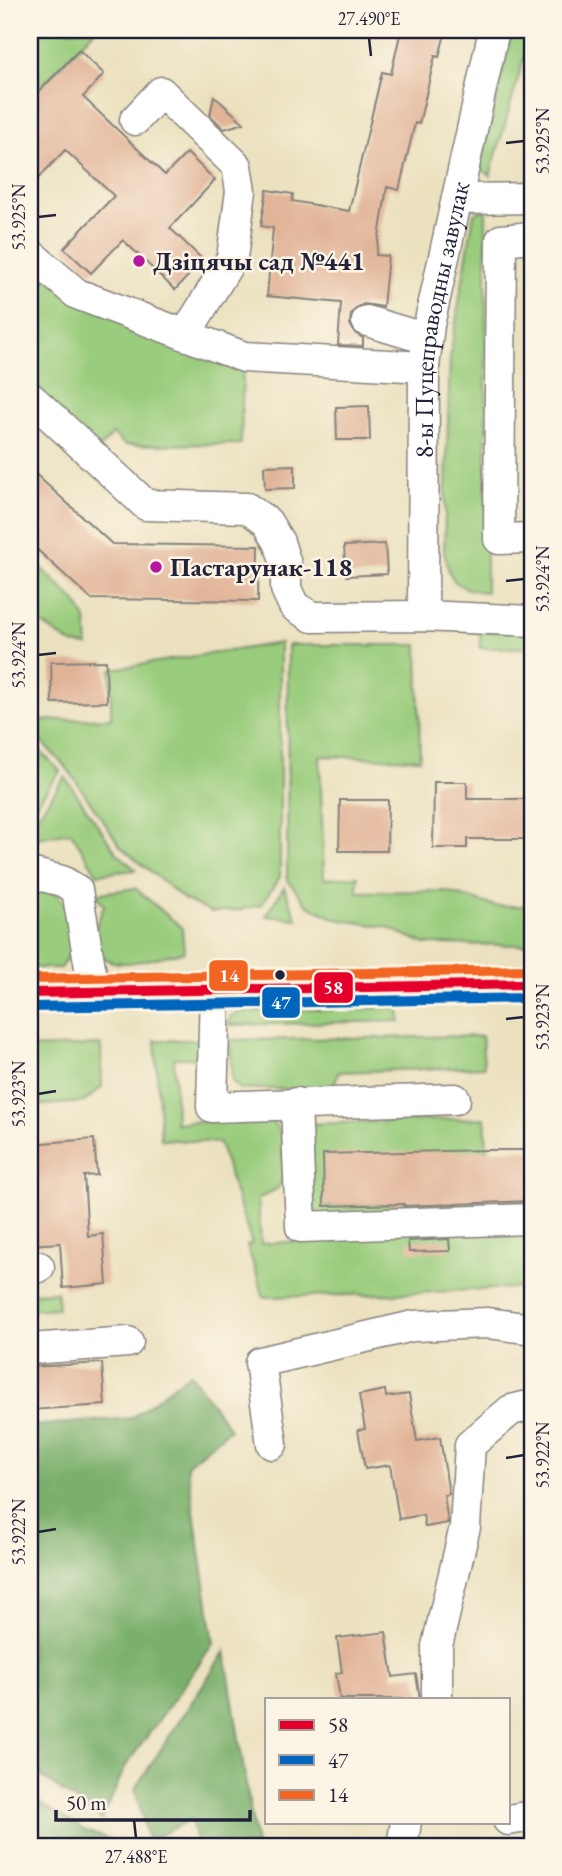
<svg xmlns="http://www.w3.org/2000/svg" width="562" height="1876" viewBox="0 0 562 1876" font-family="'EB Garamond',serif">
	<rect width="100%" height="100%" fill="#fcf5e5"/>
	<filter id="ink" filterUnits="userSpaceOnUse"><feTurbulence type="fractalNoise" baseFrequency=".0143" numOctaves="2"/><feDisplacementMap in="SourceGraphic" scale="14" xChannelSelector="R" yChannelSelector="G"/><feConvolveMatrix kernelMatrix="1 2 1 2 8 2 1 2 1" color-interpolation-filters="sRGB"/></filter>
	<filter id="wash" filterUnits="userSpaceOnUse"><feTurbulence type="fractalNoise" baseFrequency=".00686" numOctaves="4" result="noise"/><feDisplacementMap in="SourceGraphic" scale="28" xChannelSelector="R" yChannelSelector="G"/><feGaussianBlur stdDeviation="1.57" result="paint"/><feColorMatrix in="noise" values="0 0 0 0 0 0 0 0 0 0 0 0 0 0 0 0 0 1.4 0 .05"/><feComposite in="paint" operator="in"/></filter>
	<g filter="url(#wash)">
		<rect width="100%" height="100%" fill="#ebe1bf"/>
		<path fill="#99cc7c" stroke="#5e775c" stroke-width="2" d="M30 30H95L32 96 30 94Z
			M512 30H532L490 176 480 167Z
			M486 209V592C454 589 450 581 444 551L450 357 474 213Z
			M45 279 243 366 241 444 125 445 113 434 96 452 30 391V294Z
			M30 557 76 602 86 619 88 646 72 644 30 616Z
			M480 629H532V648H480Z
			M280 643V877L261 905 239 910 211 912 185 900 121 847 67 768 30 730V721L111 718V669Z
			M288 645H418L420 759 320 756 324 879 358 876 357 892 446 891 495 906H532V945L425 944 387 927 336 919 307 905 287 879Z
			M30 741 60 771 30 813Z
			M65 777 116 852 136 870 97 874 71 832 30 839V826Z
			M30 882 54 890 72 913V951L60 968H30Z
			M284 887 297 919 266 916Z
			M135 888 182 928 184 952C156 955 92 985 95 931 96 922 102 914 104 905L95 894Z
			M399 1007 400 1021 229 1025 230 1017 240 1012Z
			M482 1036 484 1067 339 1072 332 1089H239L232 1081 230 1040Z
			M155 1040H202L196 1058H174L176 1123 261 1117 272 1121 282 1134 284 1178 278 1188 258 1199 261 1244 315 1240 310 1124 485 1118 487 1150 324 1206 532 1201V1287L394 1294 264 1297 247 1245 252 1244 219 1143 161 1139Z
			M101 1045 102 1087 84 1102 30 1106V1048Z
			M57 1292 58 1308 30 1310V1293Z"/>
		<path fill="#7ab06c" stroke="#4e6954" stroke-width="2" d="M190 1373 230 1429 187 1465 214 1643 125 1767 102 1820 42 1777 30 1749V1426L132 1418Z
			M225 1651 256 1846H197L191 1819 148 1841 135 1789Z
			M30 1797 84 1830 127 1846H30Z"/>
		<g id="blocks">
			<path fill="#e1b397" d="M401 30H446L439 57 435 56 419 124 415 123 399 190 387 187 376 255 388 256 383 307 364 304 356 308 351 315 350 324 355 333 363 338V346L338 345 341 303 267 296 273 228 261 226 267 190 293 194 292 201 349 211 382 72 391 74Z
				M79 50 104 74 83 97 165 175 187 153 215 180 170 228 203 260 175 290 123 240 91 273 64 248 114 196 65 150 30 187V101Z
				M214 96 244 123 224 129 210 115Z
				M369 406 370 440H337L336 407Z
				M295 465V488L265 489 264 466Z
				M30 469 112 544 259 546 258 601 91 599 30 543Z
				M385 544 387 574 346 576 344 546Z
				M106 661 107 702 52 703 51 662Z
				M434 782H467V799H532V839H467V848H433Z
				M340 800H388L387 851H339Z
				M94 1139 97 1175 84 1176 88 1236 103 1234 107 1284 63 1288 60 1243 30 1245V1144Z
				M487 1150H532V1201L404 1206V1204L324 1206 323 1154Z
				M449 1239 450 1251 409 1252 408 1241Z
				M102 1363 105 1405 30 1410V1367Z
				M385 1390 386 1397 409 1394 417 1441 440 1437 449 1494 444 1495 448 1523 425 1527 423 1515 399 1519 390 1465 365 1469 358 1430 365 1429 359 1395Z
				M386 1632 393 1677 416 1674 420 1699H340L336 1673 342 1672 337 1638Z"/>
		</g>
	</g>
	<g filter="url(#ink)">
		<use href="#blocks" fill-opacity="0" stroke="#86827d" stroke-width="2"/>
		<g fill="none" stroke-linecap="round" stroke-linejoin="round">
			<defs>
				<g id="minor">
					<path d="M135 120 161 92 237 166 241 191 232 258 185 335"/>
					<path d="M457 199 532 198"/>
					<path d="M532 237 501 240 499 539 532 538"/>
					<path d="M30 254 77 294 244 357 424 367"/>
					<path d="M367 321 410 334 427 336"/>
					<path d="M30 397 146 505 247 508 267 522 279 542 286 564V589L294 606 312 617 423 616 532 621"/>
					<path id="s1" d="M423 616 424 367 429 325 494 30"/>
					<path d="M30 873 62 881 77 890 94 991"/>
					<path d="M215 989 212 1107 455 1099"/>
					<path d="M296 1103 301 1227 532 1219"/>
					<path d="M30 1268 39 1267"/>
					<path d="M30 1349 128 1342"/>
					<path d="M272 1444 260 1362 413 1326 488 1323 532 1329"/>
					<path d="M437 1699V1646L465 1527 470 1445 511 1410 532 1405"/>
					<path d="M508 1820 532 1816"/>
					<path d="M402 1846 406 1822"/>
				</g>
				<path id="major" d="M30 993 532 984"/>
			</defs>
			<use href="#minor" stroke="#86827d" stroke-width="33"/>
			<use href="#major" stroke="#86827d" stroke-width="42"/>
			<use href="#minor" stroke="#fff" stroke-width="30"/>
			<use href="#major" stroke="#fff" stroke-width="38"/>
			<defs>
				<path id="bus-1" d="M30 993 532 984"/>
				<path id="bus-2" d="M30 1007 532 998"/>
				<path id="bus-3" d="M30 979 532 970"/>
			</defs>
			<use href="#bus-1" stroke="#fcf5e5" stroke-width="16"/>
			<use href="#bus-2" stroke="#fcf5e5" stroke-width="16"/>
			<use href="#bus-3" stroke="#fcf5e5" stroke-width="16"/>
			<use href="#bus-1" stroke="#e4002b" stroke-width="10"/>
			<use href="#bus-2" stroke="#0065bd" stroke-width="10"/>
			<use href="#bus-3" stroke="#f26522" stroke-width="10"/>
		</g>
	</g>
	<path fill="none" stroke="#22223b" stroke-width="2.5" d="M369 38 371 56M506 143 524 141M38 217 56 215M506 581 524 579M38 655 56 653M506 1019 524 1017M38 1094 56 1091M506 1458 524 1455M38 1532 56 1529M134 1820 136 1838"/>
	<g fill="#b5179e" stroke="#fcf5e5" stroke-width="2.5">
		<circle cx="139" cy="261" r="7"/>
		<circle cx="156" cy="567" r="7"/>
	</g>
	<circle fill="#22223b" stroke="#fcf5e5" stroke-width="2.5" cx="280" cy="975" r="6"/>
	<g text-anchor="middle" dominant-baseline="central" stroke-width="5" stroke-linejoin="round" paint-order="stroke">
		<g font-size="26" font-weight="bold" fill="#22223b" stroke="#fcf5e5" text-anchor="start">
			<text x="153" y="261">Дзіцячы сад №441</text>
			<text x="170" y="567">Пастарунак-118</text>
		</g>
		<g font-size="26" fill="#22223b" stroke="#fcf5e5">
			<text stroke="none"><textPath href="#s1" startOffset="298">8-ы Пуцеправодны завулак</textPath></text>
		</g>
	</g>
	<g stroke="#fcf5e5" stroke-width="2.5">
		<rect x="208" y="959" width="41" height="33" rx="7" fill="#f26522"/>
		<rect x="313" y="971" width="41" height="33" rx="7" fill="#e4002b"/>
		<rect x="261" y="986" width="40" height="33" rx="7" fill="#0065bd"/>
	</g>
	<g font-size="19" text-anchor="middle" font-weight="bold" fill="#fff">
		<text x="229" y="982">14</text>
		<text x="333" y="994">58</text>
		<text x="281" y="1009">47</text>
	</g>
	<rect width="562" height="1876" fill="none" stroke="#fcf5e5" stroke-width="77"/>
	<rect x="265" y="1698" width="245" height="126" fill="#fcf5e5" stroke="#a5a1a1" stroke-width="2"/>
	<rect x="279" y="1720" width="35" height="10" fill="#e4002b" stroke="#a5a1a1" stroke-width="2"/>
	<text x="328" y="1732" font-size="21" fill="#22223b">58</text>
	<rect x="279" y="1755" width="35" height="10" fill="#0065bd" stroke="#a5a1a1" stroke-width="2"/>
	<text x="328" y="1768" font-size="21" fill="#22223b">47</text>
	<rect x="279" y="1790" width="35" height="10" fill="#f26522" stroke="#a5a1a1" stroke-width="2"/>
	<text x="328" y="1802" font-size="21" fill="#22223b">14</text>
	<path d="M56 1810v10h194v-10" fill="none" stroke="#22223b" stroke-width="3.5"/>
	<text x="66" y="1810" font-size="21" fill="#22223b" stroke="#fcf5e5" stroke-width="5" paint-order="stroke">50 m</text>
	<rect x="38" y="38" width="486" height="1800" fill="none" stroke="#22223b" stroke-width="2.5"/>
	<g font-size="18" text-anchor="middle" fill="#22223b">
		<text x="369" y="25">27.490°E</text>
		<text transform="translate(543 141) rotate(-90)" y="6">53.925°N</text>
		<text transform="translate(19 217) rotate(-90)" y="6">53.925°N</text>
		<text transform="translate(543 579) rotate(-90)" y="6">53.924°N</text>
		<text transform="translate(19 655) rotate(-90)" y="6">53.924°N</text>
		<text transform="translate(543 1017) rotate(-90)" y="6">53.923°N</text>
		<text transform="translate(19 1094) rotate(-90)" y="6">53.923°N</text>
		<text transform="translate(543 1455) rotate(-90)" y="6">53.922°N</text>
		<text transform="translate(19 1532) rotate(-90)" y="6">53.922°N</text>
		<text x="136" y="1863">27.488°E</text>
	</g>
</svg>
